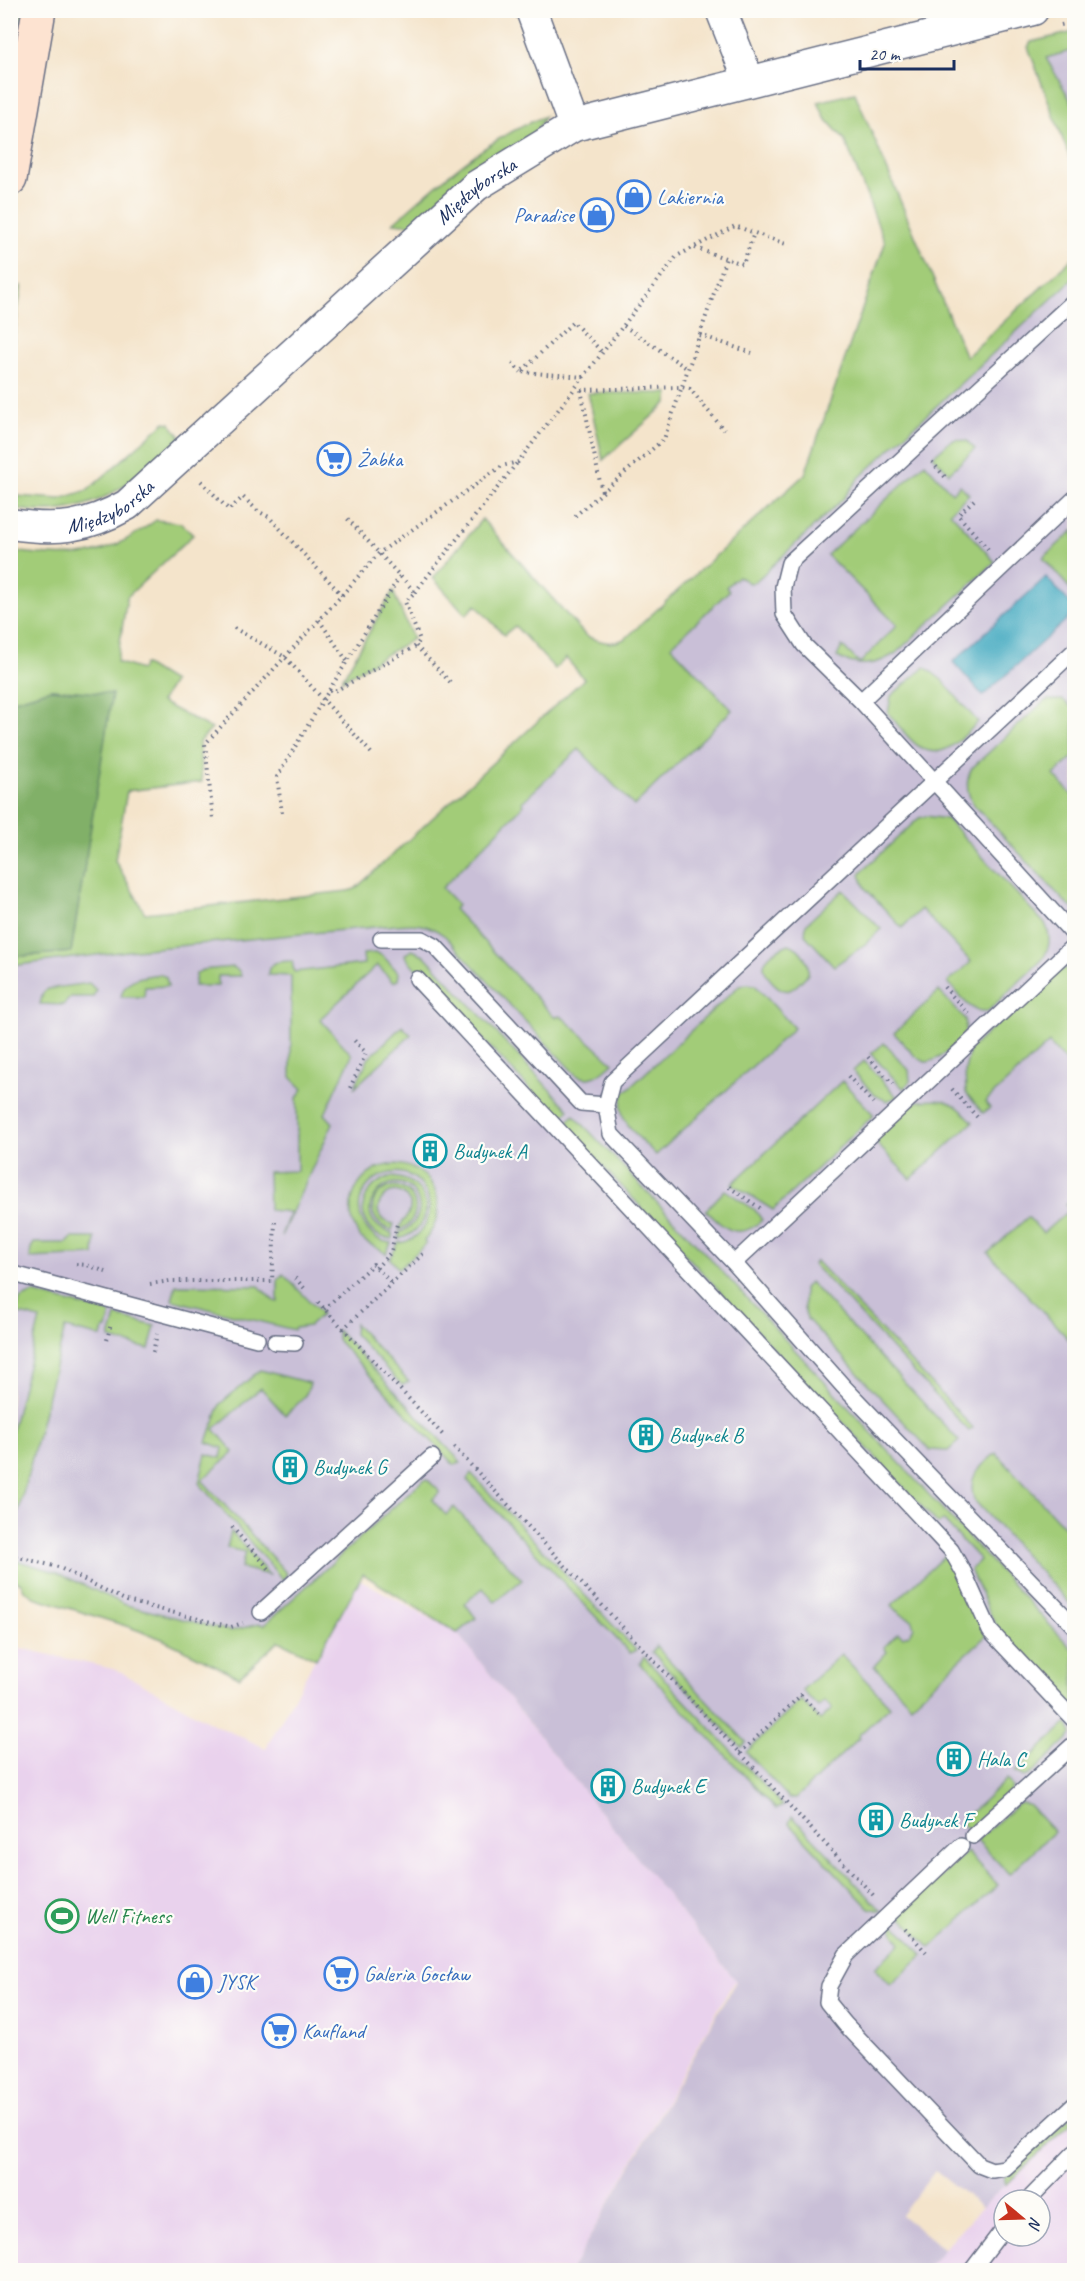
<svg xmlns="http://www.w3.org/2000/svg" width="1085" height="2281" viewBox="0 0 1085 2281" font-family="Caveat,sans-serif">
	<rect width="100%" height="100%" fill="#fdfcf7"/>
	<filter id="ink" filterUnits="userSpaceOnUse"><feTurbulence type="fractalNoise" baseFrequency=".0167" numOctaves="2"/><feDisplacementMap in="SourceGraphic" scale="12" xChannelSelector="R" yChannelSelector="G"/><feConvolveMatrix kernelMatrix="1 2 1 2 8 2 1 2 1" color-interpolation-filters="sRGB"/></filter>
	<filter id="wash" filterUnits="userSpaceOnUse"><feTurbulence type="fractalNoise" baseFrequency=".008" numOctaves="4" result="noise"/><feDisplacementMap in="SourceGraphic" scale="24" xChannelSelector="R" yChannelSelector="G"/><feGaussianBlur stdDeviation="1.35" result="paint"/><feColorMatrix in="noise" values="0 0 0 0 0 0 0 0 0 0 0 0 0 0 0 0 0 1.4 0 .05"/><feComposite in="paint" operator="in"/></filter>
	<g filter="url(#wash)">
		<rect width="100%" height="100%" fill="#f4e4cb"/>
		<path fill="#e9d2ed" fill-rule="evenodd" d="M359 1579 457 1633 736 1981 733 1983 571 2270H11V1646L117 1670 215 1725 266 1748Z
			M1074 2120V2270H924L982 2207ZM1004 2200H1040V2236H1004Z"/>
		<path fill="#c9bfd7" d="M1074 32V169L1028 47 1031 42Z
			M1074 257V2120L982 2207 935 2171 901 2215 944 2249 924 2270H571L736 1981 457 1633 363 1574 234 1667 11 1569 10 957 380 921 457 834Z"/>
		<path fill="#a2cc78" stroke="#5e7e6b" stroke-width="1.5" d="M19 11H23L11 84V58Z
			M1074 32V50L1046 58 1074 106V169L1028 47 1031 42Z
			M855 93 966 357 1074 257V278L859 478 843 499 755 582 749 583 738 576 726 587 729 591 671 646 732 710 634 806 579 749 522 802 524 805 442 888 458 905 454 909 554 1017 561 1016 613 1063C601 1074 591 1083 576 1075L445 936C424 920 410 924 385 926L136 950 11 966V957L71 952 111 695 51 689 11 701V551C77 559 100 561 156 520L181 523 193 535 127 597 117 662 141 670 144 664 173 682 161 702 212 729 199 742 202 782 127 791 115 860 145 913 348 891 355 889 584 679 566 658 555 669 515 626 504 635 476 605 466 615 433 578 482 519 586 636C601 642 612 646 626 638L805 474 885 243 845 140 825 118 818 102Z
			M545 116 535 133 484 164 412 225 393 223C442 180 483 141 545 116Z
			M22 285 11 356V294Z
			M588 393H669L667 403 603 460Z
			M165 422 170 423 181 437C131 485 91 521 16 509L17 496 60 499 88 490Z
			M956 439 967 441 975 449 949 473 933 456 948 443Z
			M925 463 952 493 960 485 969 494 950 512 995 562 896 653C876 666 859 668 837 657L842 646 860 663 897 625 827 555Z
			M1074 530V593L1043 558Z
			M393 591 413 639 341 681Z
			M925 667 942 680 978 722C970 730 960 742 950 747 922 764 904 731 888 713L891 696Z
			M1048 700H1063L1074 709V756L1054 775 1074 797V909L1068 905 974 805C966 793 965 781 972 768L1041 704Z
			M926 816 947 819 1046 925C1051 939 1050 948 1042 960L988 1011C970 1014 959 994 948 982L971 962 921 909 902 928 865 888 860 875 861 872 919 818Z
			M843 890 881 929 863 946 834 966 805 935 806 924Z
			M789 944C801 948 810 962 808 974 803 979 796 988 790 990 780 994 763 974 764 966 764 956 781 947 789 944Z
			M412 950 424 955 569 1110 559 1120 406 958 405 954Z
			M377 953 383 956 399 973 398 980 393 982 377 965 320 1019 352 1055 325 1114 333 1123 281 1236 290 1212 269 1210 268 1172 297 1171V1098L303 1089 291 1077V976L268 975C268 960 280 962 292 961L294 972 364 964 363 954Z
			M233 967 239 971 241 976H218V986H194L196 974 202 970Z
			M1074 967V1071L1049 1043 985 1102 990 1108 983 1113 966 1093 965 1070 970 1049 1051 974 1062 969Z
			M160 974 166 977 168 986 145 987 144 997H121C124 977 144 976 160 974Z
			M89 983 96 990 93 997H71L63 1005 40 1004 43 993 47 989Z
			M747 984 755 985 794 1028 656 1155C640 1138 612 1118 624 1093L739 986Z
			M939 991 965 1019C966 1024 966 1029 964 1034 958 1044 936 1063 925 1062L915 1056 894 1033Z
			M402 1026 411 1035 354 1088 368 1059Z
			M884 1043 909 1070 910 1081 904 1089 871 1054Z
			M864 1061 897 1097 887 1101 876 1096 853 1071Z
			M842 1081 874 1115 773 1210 732 1184Z
			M919 1101C950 1098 953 1101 973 1122L911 1179 873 1140 913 1103Z
			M574 1115 705 1253 1074 1651V1709L996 1626 970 1570 980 1560 943 1520 938 1524 564 1125Z
			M396 1164C438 1168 451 1211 424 1241L426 1244 399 1269 390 1259 398 1243C425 1241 438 1208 423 1187 396 1150 339 1191 367 1229 373 1237 381 1242 391 1243L386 1254C376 1245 365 1246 357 1232 339 1201 362 1166 396 1164Z
			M389 1177C432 1177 440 1227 399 1239V1233C414 1227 425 1212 416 1196 394 1157 340 1217 392 1233V1239C355 1236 353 1189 389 1177Z
			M396 1186C421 1192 422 1221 399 1230 401 1219 412 1217 410 1203 393 1169 358 1219 394 1224L392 1230C364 1223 367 1188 396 1186Z
			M725 1190 755 1210 762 1220C740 1241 724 1230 706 1210Z
			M1074 1198V1345L988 1253 1028 1217 1043 1233 1069 1210 1066 1205Z
			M72 1238H95L94 1255 30 1258 31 1248 34 1243H67Z
			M816 1261 973 1428 969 1431 813 1264Z
			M283 1274 322 1314 309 1326 295 1328 294 1330 172 1300 176 1285 259 1286 274 1301 278 1302V1279Z
			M810 1282 959 1441 948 1451 930 1450 807 1319 804 1309V1288Z
			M33 1293 111 1313 107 1329 104 1328 102 1337 65 1328 11 1541V1434L40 1319 16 1313 20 1299Z
			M116 1316 155 1326 149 1349 110 1339Z
			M355 1324 409 1382 402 1385 354 1334Z
			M337 1330 461 1462 454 1465 337 1340Z
			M260 1370 310 1383C307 1398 296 1405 285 1415L261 1388 214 1429 234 1452 202 1480 281 1567 287 1574 283 1580 199 1483 206 1454 221 1458 223 1448 207 1442 220 1404Z
			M996 1453 1074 1537V1608L974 1500C967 1475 979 1468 996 1453Z
			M471 1473 636 1650 630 1653 467 1480Z
			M427 1479 440 1492 432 1500 446 1515 454 1507 522 1580 495 1602 483 1588 465 1603 476 1618 457 1633 363 1574 316 1659 279 1641 239 1677 162 1639 126 1626 34 1597 24 1590 21 1583 11 1579V1559L56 1572 126 1605 230 1631 259 1624 264 1625 423 1480Z
			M231 1531 269 1575 241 1568 245 1552 227 1548Z
			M945 1555H949L986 1636 911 1705 874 1666 887 1652 884 1647 898 1633 903 1637 910 1634 914 1627 911 1619 899 1613 892 1605Z
			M656 1646 746 1742 741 1747 652 1652Z
			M841 1654 890 1706 858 1736 859 1738 796 1798H789L746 1752 801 1700 820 1720 832 1709 825 1701 818 1707 802 1690Z
			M644 1657 783 1806 776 1809 640 1664Z
			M1067 1723 1072 1733 1068 1739 1031 1774 1024 1777 1015 1772Z
			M1007 1779 1012 1787 1010 1793 969 1831 961 1822Z
			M1022 1803 1030 1806 1054 1832 1009 1874 977 1840 1018 1804Z
			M792 1816 882 1911 869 1908 789 1823Z
			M967 1852 998 1885 930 1948 899 1915Z
			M894 1924 923 1955 891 1985 875 1968 901 1943 894 1934 892 1926Z
			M1074 2113V2120L1006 2185 1004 2177 1012 2172Z"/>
		<path fill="#81b068" stroke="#4e7063" stroke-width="1.5" d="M51 689 112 694 71 952 11 957V701Z"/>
		<path fill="#3fa8c0" stroke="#2d6c8f" stroke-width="1.5" d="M1046 577 1074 607V613L983 696 953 662Z"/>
	</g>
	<g filter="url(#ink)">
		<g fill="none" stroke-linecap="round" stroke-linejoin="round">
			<defs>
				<path id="lane" d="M1074 301 789 563 783 587 784 614 804 645 861 701 1074 935
					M1074 651 612 1082 606 1105 611 1134 734 1263 843 1386 1074 1626
					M861 701 1074 499
					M381 939H422L435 946 581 1103 606 1105
					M417 979 951 1550 964 1573 990 1631 1074 1720
					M734 1263 1074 945
					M10 1273 257 1339
					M275 1342 295 1343
					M261 1612 432 1457
					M973 1836 1074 1744
					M961 1846 846 1955 829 1986 827 2002 845 2024 979 2165 992 2170 1005 2168 1074 2105
					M1028 2200 1074 2153
					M972 2270 1004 2228"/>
				<g id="street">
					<path d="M531 10 574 126"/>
					<path d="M721 10 749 81"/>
					<path id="s1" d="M10 524C57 531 86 528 127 505L476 186 574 126 1033 10"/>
				</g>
				<path id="secondary" d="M10 179 39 10"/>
			</defs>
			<use href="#lane" stroke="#676e84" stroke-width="18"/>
			<use href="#street" stroke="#676e84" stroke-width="33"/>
			<use href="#secondary" stroke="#676e84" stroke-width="36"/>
			<path stroke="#676e84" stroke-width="4" stroke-dasharray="1.5 4.5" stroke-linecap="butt" d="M1061 25 1074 22
				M695 248 743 264 754 233
				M624 326 688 369
				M700 335 752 353
				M512 363 521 372
				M584 377 521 372 573 322 603 353
				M581 390 682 387 690 389 724 430
				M581 390 602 492
				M932 462 946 478
				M201 481 229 510 243 497 258 511 269 517 342 595 205 744 213 819
				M974 500 958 515 988 549
				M575 516 664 439 726 258
				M415 592 517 463
				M342 595 379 553 502 466 518 462 677 256 735 226 786 244
				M319 620 347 661
				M234 628 285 657 373 755
				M416 646 451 683
				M329 691 337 690 416 646 420 640 405 602 415 592 400 576
				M282 813 277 777 323 700 400 576 346 517
				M944 987 969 1014
				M868 1057 893 1084
				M848 1076 873 1103
				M350 1088 366 1053 352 1038
				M952 1089 978 1118
				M729 1187 760 1208
				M76 1264 87 1265 106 1272
				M376 1268 391 1252 397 1224
				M295 1278 307 1291
				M150 1284 170 1281H272L275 1222
				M318 1302 443 1435
				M324 1309 373 1264 391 1283
				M343 1329 425 1252
				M107 1340 111 1323
				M153 1352 157 1334
				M454 1447 875 1897
				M232 1527 271 1571
				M10 1555 58 1567 127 1601 231 1627 243 1623
				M10 1655H11
				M740 1753 801 1695 818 1713
				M905 1929 926 1952"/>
			<use href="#lane" stroke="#fff" stroke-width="15"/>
			<use href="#street" stroke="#fff" stroke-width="30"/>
			<use href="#secondary" stroke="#fde3d1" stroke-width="33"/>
		</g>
	</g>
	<defs>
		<symbol id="shop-ring" viewBox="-11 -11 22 22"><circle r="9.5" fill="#fdfcf7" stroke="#3f7fe0" stroke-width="1.5"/><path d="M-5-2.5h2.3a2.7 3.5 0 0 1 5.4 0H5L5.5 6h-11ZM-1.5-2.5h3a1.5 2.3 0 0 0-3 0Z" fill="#3f7fe0"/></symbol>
		<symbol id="supermarket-ring" viewBox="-11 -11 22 22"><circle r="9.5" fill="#fdfcf7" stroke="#3f7fe0" stroke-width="1.5"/><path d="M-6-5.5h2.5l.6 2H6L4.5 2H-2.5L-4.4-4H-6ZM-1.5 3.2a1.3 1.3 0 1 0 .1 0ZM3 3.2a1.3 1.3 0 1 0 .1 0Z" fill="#3f7fe0"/></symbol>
		<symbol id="building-ring" viewBox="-11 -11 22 22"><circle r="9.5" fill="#fdfcf7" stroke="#0f9aa8" stroke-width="1.5"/><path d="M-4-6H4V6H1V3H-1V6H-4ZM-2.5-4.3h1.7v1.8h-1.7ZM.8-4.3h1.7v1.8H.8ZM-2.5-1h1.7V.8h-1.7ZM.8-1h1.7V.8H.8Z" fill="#0f9aa8"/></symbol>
		<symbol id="stadium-ring" viewBox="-11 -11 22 22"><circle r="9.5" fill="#fdfcf7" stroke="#2e9e5b" stroke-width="1.5"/><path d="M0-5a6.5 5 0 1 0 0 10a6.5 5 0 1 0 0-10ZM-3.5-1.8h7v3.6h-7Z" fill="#2e9e5b"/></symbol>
	</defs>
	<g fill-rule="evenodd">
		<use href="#shop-ring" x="615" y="178" width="38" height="38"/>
		<use href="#shop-ring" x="578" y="196" width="38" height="38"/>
		<use href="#supermarket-ring" x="315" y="440" width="38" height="38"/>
		<use href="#building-ring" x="411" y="1132" width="38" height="38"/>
		<use href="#building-ring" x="627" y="1416" width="38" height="38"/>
		<use href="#building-ring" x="271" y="1448" width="38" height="38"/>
		<use href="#building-ring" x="935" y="1740" width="38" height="38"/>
		<use href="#building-ring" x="589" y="1767" width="38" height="38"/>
		<use href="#building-ring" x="857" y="1801" width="38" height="38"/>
		<use href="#stadium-ring" x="43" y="1897" width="38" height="38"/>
		<use href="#supermarket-ring" x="322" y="1955" width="38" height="38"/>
		<use href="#shop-ring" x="176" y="1963" width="38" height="38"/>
		<use href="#supermarket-ring" x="260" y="2012" width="38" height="38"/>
	</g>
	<g text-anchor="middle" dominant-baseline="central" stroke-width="4.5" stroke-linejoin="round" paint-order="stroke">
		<g font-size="21" fill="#1b2f5e" stroke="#fdfcf7">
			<text stroke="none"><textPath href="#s1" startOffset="591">Międzyborska</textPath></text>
			<text stroke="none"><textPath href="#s1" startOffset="105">Międzyborska</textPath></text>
		</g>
		<g font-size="21" fill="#366cbe" stroke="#fdfcf7" text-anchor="start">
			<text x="657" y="197">Lakiernia</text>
			<text x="574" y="215" text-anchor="end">Paradise</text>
			<text x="357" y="459">Żabka</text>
			<text x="364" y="1974">Galeria Gocław</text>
			<text x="218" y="1982">JYSK</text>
			<text x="302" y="2031">Kaufland</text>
		</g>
		<g font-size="21" fill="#0d838f" stroke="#fdfcf7" text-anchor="start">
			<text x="453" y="1151">Budynek A</text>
			<text x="669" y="1435">Budynek B</text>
			<text x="313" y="1467">Budynek G</text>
			<text x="977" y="1759">Hala C</text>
			<text x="631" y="1786">Budynek E</text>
			<text x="899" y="1820">Budynek F</text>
		</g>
		<g font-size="21" fill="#27864d" stroke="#fdfcf7" text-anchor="start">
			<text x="85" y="1916">Well Fitness</text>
		</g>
	</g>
	<rect width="1085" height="2281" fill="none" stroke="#fdfcf7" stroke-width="36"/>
	<g transform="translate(1022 2218) rotate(109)"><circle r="28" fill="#fdfcf7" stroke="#a3aaba" stroke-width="1.5"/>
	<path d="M0-4.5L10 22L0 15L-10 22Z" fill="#c8321e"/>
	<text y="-9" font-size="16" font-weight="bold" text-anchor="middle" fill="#1b2f5e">N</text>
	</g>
	<path d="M860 60v9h94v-9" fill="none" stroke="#1b2f5e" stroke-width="3"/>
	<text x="869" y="60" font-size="18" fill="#1b2f5e" stroke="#fdfcf7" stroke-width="4.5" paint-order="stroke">20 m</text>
</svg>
